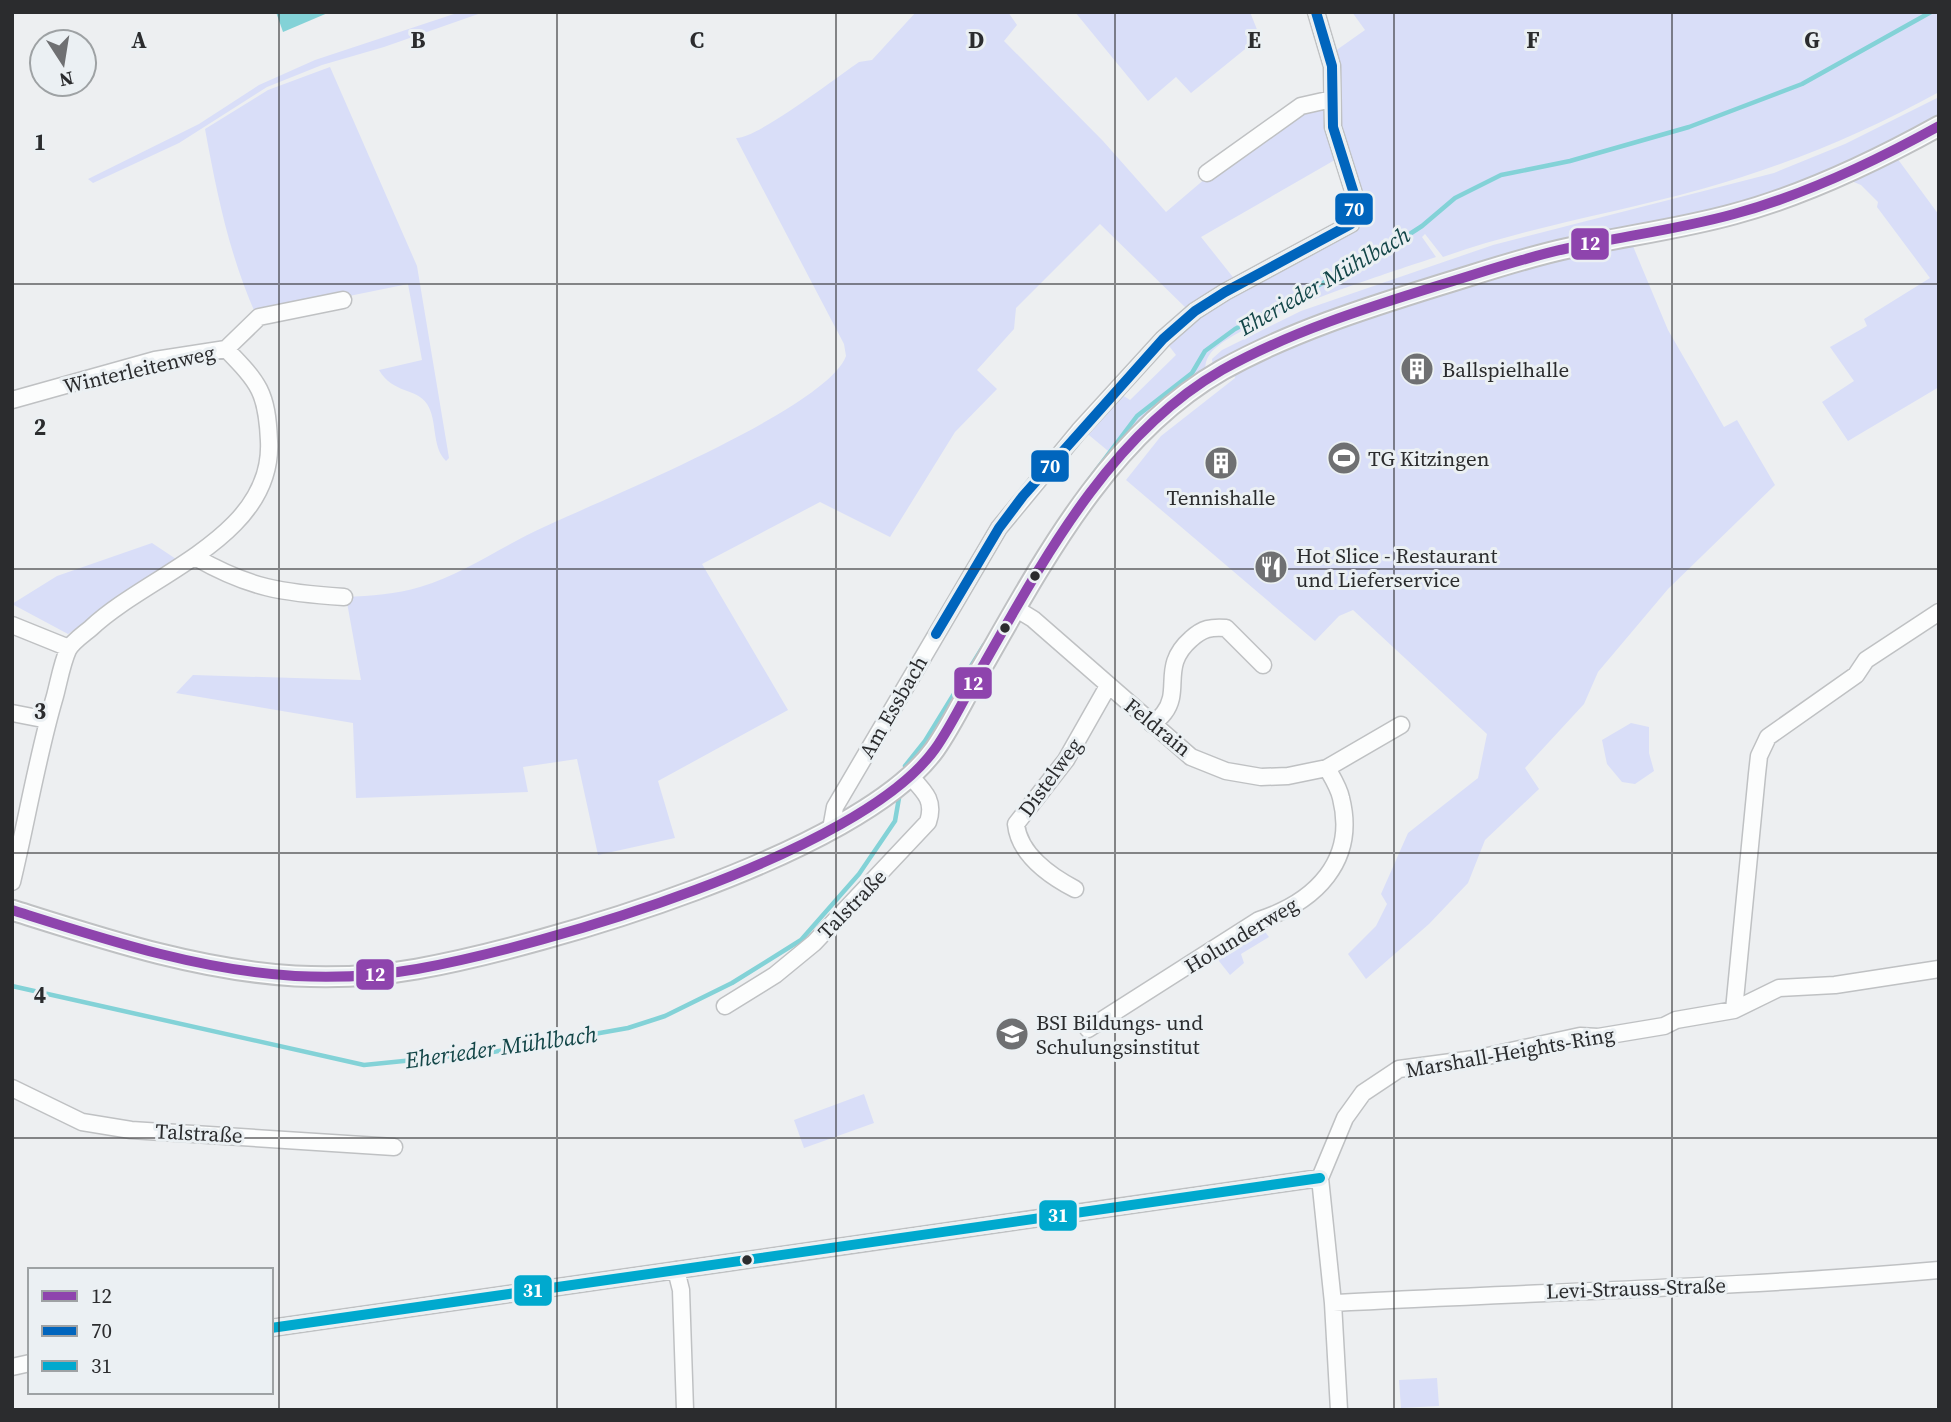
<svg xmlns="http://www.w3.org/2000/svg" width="1951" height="1422" viewBox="0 0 1951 1422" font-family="'Source Serif 4',serif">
	<rect width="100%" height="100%" fill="#edeff1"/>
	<path fill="#d9def8" d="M460 12H484L384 47 322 65 267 87 179 143 93 183 88 179 199 124 259 85 315 60Z
		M916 12H1008L1017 25 1004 41 1103 141 1166 212 1206 178 1303 110 1334 101 1331 54 1365 30 1352 12H1939V92C1863 134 1784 166 1702 189 1616 213 1528 227 1443 257L1425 234 1422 237 1436 257C1392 272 1235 321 1210 354 1205 361 1205 367 1205 375L1113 455 1084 431 1119 393 1130 400 1176 355 1166 342 1188 321 1353 226 1340 157 1201 237 1236 281 1188 310 1100 224 1016 308 1014 329 977 370 997 389 955 432 890 537 820 502 702 564 788 710 658 781 675 838 598 855 577 759 523 767 528 792 356 798 353 723 176 693 193 675 361 680 346 597C371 596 396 594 420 587 463 574 502 546 544 527 601 500 827 409 846 356L844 344 736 138C757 139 837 77 859 62L872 60Z
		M1075 12H1250L1260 37 1191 93 1176 77 1148 101Z
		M330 67 417 266 449 458 446 461C431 446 438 421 427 404 417 388 393 394 379 370L422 360 408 284 256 315C229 254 217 194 205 129L268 90Z
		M1939 97V121L1782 195 1605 237 1213 371 1212 359 1222 350 1301 311 1493 245 1774 173 1845 144Z
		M1894 154 1939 215V387L1848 441 1822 402 1854 381 1830 347 1867 326 1864 319 1930 278 1877 207 1878 202 1861 185 1844 178Z
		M1630 239 1668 330 1724 427 1737 420 1775 485 1668 589 1598 672 1584 704 1525 768 1539 789 1485 840 1468 883 1429 924 1366 979 1348 954 1376 926 1387 904 1381 894 1408 833 1478 778 1487 734 1353 610 1339 616 1315 641 1126 480 1161 436 1235 378 1234 370 1399 301Z
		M152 543 176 559 68 634 12 604 57 576Z
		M1631 723 1649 727V753L1654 771 1635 784 1622 782 1607 764 1602 740Z
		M1260 925 1269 937 1241 954 1244 963 1230 975 1215 956Z
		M864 1094 874 1123 804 1148 794 1120Z
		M1437 1378 1439 1406 1401 1408 1399 1380Z"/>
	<path fill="#83d2d7" d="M276 12H330L283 32Z"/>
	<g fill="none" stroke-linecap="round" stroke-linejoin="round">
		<path stroke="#83d2d7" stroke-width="4.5" d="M1088 481 1137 416 1192 373 1205 351 1235 329 1382 252 1422 226 1455 198 1501 175 1570 161 1689 127 1802 84 1931 12
			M905 766 925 741 984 645
			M12 986 364 1065 493 1052 628 1028 665 1016 732 983 801 940 859 874 895 821 899 798"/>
		<defs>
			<path id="minor" d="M1207 173 1301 106 1332 99
				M226 349 259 317 343 300
				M12 400 155 360 226 349C259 383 267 392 269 441 274 537 148 574 91 628 84 634 72 642 68 650 62 663 59 681 55 696 37 757 27 820 12 882
				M195 557C249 588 282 593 344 597
				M1015 608 1033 619 1191 757 1226 771 1261 777 1288 776 1327 768 1401 725
				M12 625 69 648
				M12 713 48 720
				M1152 724C1156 721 1161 717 1164 713 1182 690 1160 666 1191 639 1203 628 1211 627 1226 628L1263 665
				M831 829 835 807 999 528 1079 431 1163 339 1195 311 1225 292 1351 224 1356 200 1333 127 1332 66 1316 12
				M1075 889C1050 876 1019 854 1016 824L1066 760 1108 686
				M725 1006 775 975 814 943 928 822C935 801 925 792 911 777
				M1734 1010 1757 774 1759 756 1768 737 1856 675 1866 660 1939 612
				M1088 1029 1259 920C1315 902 1357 861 1341 798 1339 788 1332 777 1327 768
				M12 1088 82 1122 131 1130 394 1147
				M676 1270 681 1290 685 1410
				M1333 1303C1535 1292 1737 1288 1939 1270
				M271 1328 1320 1178
				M12 1367 30 1363
				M1339 1410 1333 1303 1320 1178 1345 1118 1363 1093 1399 1069 1474 1059 1580 1036 1598 1037 1664 1026 1676 1020 1734 1010 1779 988 1835 985 1939 969"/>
			<path id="major" d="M12 910C104 939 197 970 295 976 334 978 378 976 417 969 545 946 860 854 935 749 954 722 968 690 985 662 1046 555 1112 433 1222 370 1290 332 1366 308 1440 285 1483 272 1526 257 1569 248 1624 236 1680 229 1734 214 1805 195 1874 162 1939 126"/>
		</defs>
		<use href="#minor" stroke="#bfc1c3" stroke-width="19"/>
		<use href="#major" stroke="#bfc1c3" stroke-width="23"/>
		<use href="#minor" stroke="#fcfdfd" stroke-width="16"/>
		<use href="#major" stroke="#fcfdfd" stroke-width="19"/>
		<defs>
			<path id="bus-1" d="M12 910C104 939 197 970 295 976 334 978 378 976 417 969 545 946 860 854 935 749 954 722 968 690 985 662 1046 555 1112 433 1222 370 1290 332 1366 308 1440 285 1483 272 1526 257 1569 248 1624 236 1680 229 1734 214 1805 195 1874 162 1939 126"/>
			<path id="bus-2" d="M936 634 999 528 1023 496 1163 339 1195 311 1225 292 1351 224 1356 200 1333 127 1332 66 1316 12"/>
			<path id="bus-3" d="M271 1328 1320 1178"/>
		</defs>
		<use href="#bus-1" stroke="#ebf0f3" stroke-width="16"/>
		<use href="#bus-2" stroke="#ebf0f3" stroke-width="16"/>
		<use href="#bus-3" stroke="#ebf0f3" stroke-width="16"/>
		<use href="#bus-1" stroke="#8e44ad" stroke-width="10"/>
		<use href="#bus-2" stroke="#0065bd" stroke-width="10"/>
		<use href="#bus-3" stroke="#00a9ce" stroke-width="10"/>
	</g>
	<path fill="none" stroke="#2b2c2e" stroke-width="2" stroke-opacity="0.55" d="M279 12V1410M557 12V1410M836 12V1410M1115 12V1410M1394 12V1410M1672 12V1410M12 284H1939M12 569H1939M12 853H1939M12 1138H1939"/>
	<defs>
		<symbol id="building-disc" viewBox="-11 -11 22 22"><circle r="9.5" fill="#6f7072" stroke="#ebf0f3"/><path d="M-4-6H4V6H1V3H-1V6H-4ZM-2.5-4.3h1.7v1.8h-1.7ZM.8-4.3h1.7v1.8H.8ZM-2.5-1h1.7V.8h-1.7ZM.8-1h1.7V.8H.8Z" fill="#fff"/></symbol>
		<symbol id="stadium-disc" viewBox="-11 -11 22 22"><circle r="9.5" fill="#6f7072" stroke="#ebf0f3"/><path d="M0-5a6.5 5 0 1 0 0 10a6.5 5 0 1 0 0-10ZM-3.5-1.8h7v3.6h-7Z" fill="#fff"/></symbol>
		<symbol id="restaurant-disc" viewBox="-11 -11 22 22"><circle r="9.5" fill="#6f7072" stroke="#ebf0f3"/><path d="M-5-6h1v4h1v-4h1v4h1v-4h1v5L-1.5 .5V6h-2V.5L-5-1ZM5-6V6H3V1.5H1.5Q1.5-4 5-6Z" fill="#fff"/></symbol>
		<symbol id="school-disc" viewBox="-11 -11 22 22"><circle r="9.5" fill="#6f7072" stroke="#ebf0f3"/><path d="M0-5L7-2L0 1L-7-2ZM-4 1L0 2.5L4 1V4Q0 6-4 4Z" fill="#fff"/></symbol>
	</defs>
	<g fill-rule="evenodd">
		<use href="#building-disc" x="1398" y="350" width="38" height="38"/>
		<use href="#stadium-disc" x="1325" y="439" width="38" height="38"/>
		<use href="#building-disc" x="1202" y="444" width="38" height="38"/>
		<use href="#restaurant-disc" x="1252" y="548" width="38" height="38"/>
		<use href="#school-disc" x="993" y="1015" width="38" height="38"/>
	</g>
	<g fill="#2b2c2e" stroke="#ebf0f3" stroke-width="2.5">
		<circle cx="1035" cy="576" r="6"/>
		<circle cx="1005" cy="628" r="6"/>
		<circle cx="747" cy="1260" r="6"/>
	</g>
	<g text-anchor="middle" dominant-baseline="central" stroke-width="6" stroke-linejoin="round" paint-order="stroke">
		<g font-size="21" fill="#2b2c2e" stroke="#ebf0f3">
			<text transform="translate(139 369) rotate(-13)">Winterleitenweg</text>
			<text transform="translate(893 707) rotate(-60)">Am Essbach</text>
			<text transform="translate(1158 727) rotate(39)">Feldrain</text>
			<text transform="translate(1050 777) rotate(-54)">Distelweg</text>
			<text transform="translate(852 904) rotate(-46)">Talstraße</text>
			<text transform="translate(1241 935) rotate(-31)">Holunderweg</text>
			<text transform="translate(1510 1052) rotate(-10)">Marshall-Heights-Ring</text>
			<text transform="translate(199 1133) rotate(3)">Talstraße</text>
			<text transform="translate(1636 1288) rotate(-2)">Levi-Strauss-Straße</text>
		</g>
		<g font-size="21" fill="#2b2c2e" stroke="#ebf0f3" text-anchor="start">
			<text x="1442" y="369">Ballspielhalle</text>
			<text x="1368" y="458">TG Kitzingen</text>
			<text x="1221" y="497" text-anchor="middle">Tennishalle</text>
			<text x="1296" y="555">Hot Slice - Restaurant<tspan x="1296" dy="24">und Lieferservice</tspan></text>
			<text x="1036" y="1022">BSI Bildungs- und<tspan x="1036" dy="24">Schulungsinstitut</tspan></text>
		</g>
		<g font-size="23" font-style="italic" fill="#134648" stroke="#ebf0f3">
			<text transform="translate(1324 281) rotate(-30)">Eherieder Mühlbach</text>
			<text transform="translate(501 1047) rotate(-8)">Eherieder Mühlbach</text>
		</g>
	</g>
	<g font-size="23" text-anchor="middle" font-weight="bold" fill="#2b2c2e" stroke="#ebf0f3" stroke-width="6" stroke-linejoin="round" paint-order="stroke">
		<text x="139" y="48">A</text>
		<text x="418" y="48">B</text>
		<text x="697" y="48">C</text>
		<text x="976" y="48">D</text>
		<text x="1254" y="48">E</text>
		<text x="1533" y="48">F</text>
		<text x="1812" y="48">G</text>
		<text x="40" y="150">1</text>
		<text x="40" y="435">2</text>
		<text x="40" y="719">3</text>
		<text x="40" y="1003">4</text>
	</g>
	<g stroke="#ebf0f3" stroke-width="2.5">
		<rect x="1334" y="192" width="40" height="34" rx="7" fill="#0065bd"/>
		<rect x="1570" y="227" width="40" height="34" rx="7" fill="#8e44ad"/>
		<rect x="1030" y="449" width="40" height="34" rx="7" fill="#0065bd"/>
		<rect x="953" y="666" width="40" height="34" rx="7" fill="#8e44ad"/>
		<rect x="355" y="958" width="40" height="33" rx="7" fill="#8e44ad"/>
		<rect x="1038" y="1199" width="40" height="33" rx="7" fill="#00a9ce"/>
		<rect x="513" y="1274" width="40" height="33" rx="7" fill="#00a9ce"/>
	</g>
	<g font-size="19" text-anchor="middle" font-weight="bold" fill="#fff">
		<text x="1354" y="216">70</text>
		<text x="1590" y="250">12</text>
		<text x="1050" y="473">70</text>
		<text x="973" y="690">12</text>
		<text x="375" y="981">12</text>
		<text x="1058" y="1222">31</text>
		<text x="533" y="1297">31</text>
	</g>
	<rect width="1951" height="1422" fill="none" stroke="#2b2c2e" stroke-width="28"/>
	<rect x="28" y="1268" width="245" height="126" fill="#ebf0f3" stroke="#9ea2a4" stroke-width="2"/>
	<rect x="42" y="1291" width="35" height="10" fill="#8e44ad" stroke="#9ea2a4" stroke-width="2"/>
	<text x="91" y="1303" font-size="21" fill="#2b2c2e">12</text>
	<rect x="42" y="1326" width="35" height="10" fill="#0065bd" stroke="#9ea2a4" stroke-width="2"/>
	<text x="91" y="1338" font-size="21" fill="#2b2c2e">70</text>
	<rect x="42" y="1361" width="35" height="10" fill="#00a9ce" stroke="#9ea2a4" stroke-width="2"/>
	<text x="91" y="1373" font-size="21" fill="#2b2c2e">31</text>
	<g transform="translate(63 63) rotate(168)"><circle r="33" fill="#ebf0f3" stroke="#9ea2a4" stroke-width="2"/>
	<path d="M0-5L12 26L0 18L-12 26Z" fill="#6f7072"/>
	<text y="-10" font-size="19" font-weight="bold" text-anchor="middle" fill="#2b2c2e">N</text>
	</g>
</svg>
